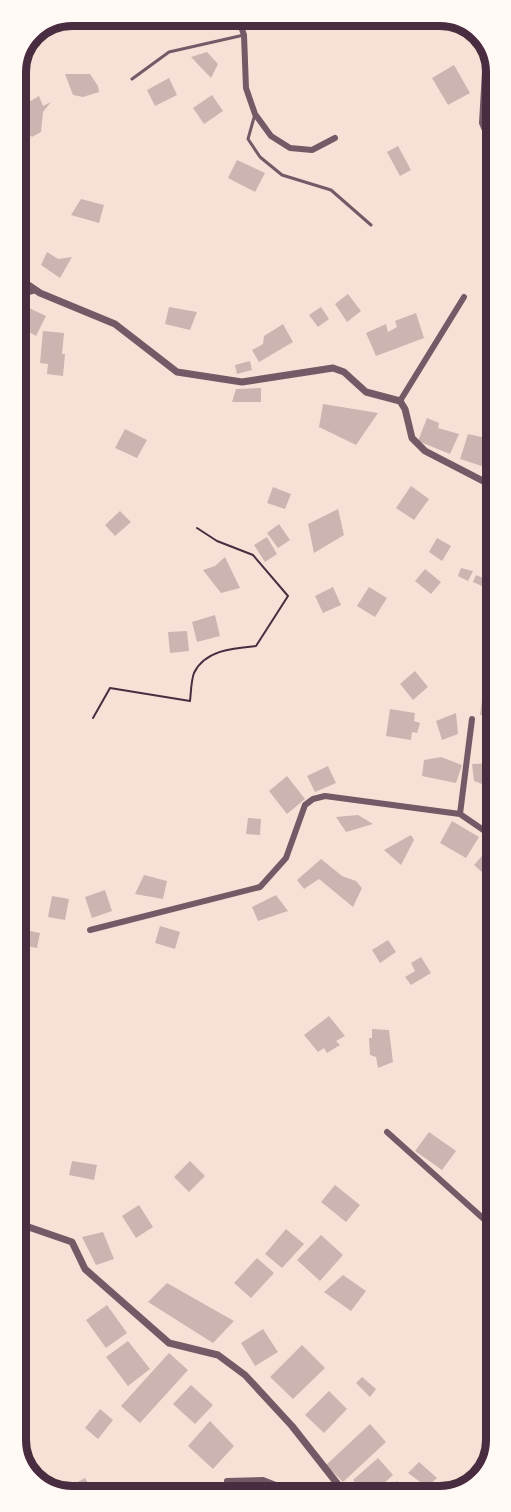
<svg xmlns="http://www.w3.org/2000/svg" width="511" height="1512" viewBox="0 0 511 1512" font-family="'Asap Condensed',sans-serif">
	<rect width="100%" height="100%" fill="#f7e1d7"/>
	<path fill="#ccb4b1" d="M207 52 218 64 211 78 191 57Z
		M454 65 470 93 448 105 432 78Z
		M65 74H90L98 86 99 92 83 97 73 95Z
		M169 78 177 95 155 106 147 90Z
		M212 95 223 111 204 124 193 108Z
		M39 96 43 106 51 102 43 112 41 132 32 137 19 126H15V110Z
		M398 146 411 170 400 176 387 152Z
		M237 160 265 173 255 192 228 178Z
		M81 199 104 205 99 223 71 215Z
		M47 252 58 259 72 257 60 278 41 265Z
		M348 294 361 311 347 322 335 304Z
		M169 307 197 312 190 330 165 324Z
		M321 307 329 319 318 327 309 315Z
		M29 308 46 316 36 336 15 324 20 315 25 314Z
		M416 313 424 338 376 356 366 333 386 324 388 332 397 327 395 321Z
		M283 324 293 342 259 362 252 350 263 344 264 336Z
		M43 331 64 333 62 354H65L63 376 47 374 48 364 40 363Z
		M250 361 252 370 237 374 235 365Z
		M261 388V402H232L236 389Z
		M323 404 378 413 356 445 319 427Z
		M427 418 439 423 438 428 459 434 450 454 418 441Z
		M125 429 147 440 137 458 115 448Z
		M468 434 495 440V460L491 469 460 459Z
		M16 449 22 452 16 470Z
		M411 486 429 499 414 520 396 508Z
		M273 487 291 494 285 509 267 503Z
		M338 509 344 535 314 553 308 524Z
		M120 511 131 522 115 536 105 525Z
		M279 524 290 540 278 548 267 533Z
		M267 537 277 554 265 562 254 545Z
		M437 538 451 546 442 561 429 552Z
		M225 557 240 588 221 593 203 570 215 566Z
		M461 568 473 571 468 581 458 576Z
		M425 569 441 582 431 594 415 581Z
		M476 575 483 578 482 586 473 582Z
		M333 587 341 605 323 613 315 596Z
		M369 587 387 598 375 617 357 606Z
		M215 615 220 636 197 642 192 622Z
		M187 631 189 651 170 653 168 632Z
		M415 671 428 687 413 700 400 684Z
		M483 692 495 695V715H480Z
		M390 709 415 713 414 721 420 723 417 733 412 732 411 740 386 736Z
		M456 713 458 734 442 740 436 721Z
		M441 757 462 765 456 783 422 776 424 760Z
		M495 763V789L474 781 472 764Z
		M328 766 336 783 315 792 307 776Z
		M287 776 305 799 287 814 269 791Z
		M358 815 373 824 346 832 336 817Z
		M248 818 261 819 260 835 246 834Z
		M452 821 479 837 466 858 440 843Z
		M411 835 414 840 401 865 384 850Z
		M490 847 495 852V875L491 880 474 865Z
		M321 859 342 876 356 881 362 888 353 907 319 879 304 889 297 880Z
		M144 875 167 881 163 899 135 894Z
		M105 890 112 911 92 918 85 897Z
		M276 895 288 911 258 921 252 907Z
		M52 896 69 899 65 920 48 917Z
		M160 926 180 932 175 949 155 943Z
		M16 928 40 933 37 948 16 944Z
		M388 940 396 952 380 963 372 950Z
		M421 957 431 973 411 985 405 977 415 971 411 963Z
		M494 981 495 982V998L487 993Z
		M329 1016 345 1036 336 1041 340 1045 327 1053 324 1048 318 1052 304 1035Z
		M372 1029 389 1030 393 1062 378 1068 376 1057 370 1055 369 1038H372Z
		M429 1132 456 1151 442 1170 415 1151Z
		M72 1161 97 1165 94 1180 69 1175Z
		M190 1161 205 1176 189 1192 174 1177Z
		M335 1185 360 1205 346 1222 321 1202Z
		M139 1205 153 1227 136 1238 122 1216Z
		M286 1229 304 1244 282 1268 265 1254Z
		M103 1232 114 1259 96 1265 82 1237Z
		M321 1235 343 1255 320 1281 297 1260Z
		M17 1236 30 1262 17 1276Z
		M257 1258 274 1273 251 1298 234 1283Z
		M343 1275 366 1291 351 1311 324 1292Z
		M167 1283 234 1321 213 1343 148 1302Z
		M107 1305 127 1333 106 1348 86 1320Z
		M263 1329 278 1352 255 1366 241 1343Z
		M128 1341 150 1369 128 1386 106 1357Z
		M302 1345 325 1368 293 1399 270 1377Z
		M169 1353 188 1370 140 1423 121 1406Z
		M362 1377 376 1389 370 1397 356 1383Z
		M191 1385 213 1405 195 1424 173 1404Z
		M329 1391 347 1409 324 1433 305 1415Z
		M100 1409 113 1420 98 1439 85 1428Z
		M210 1421 234 1446 213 1469 188 1446Z
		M370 1424 386 1442 343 1482 326 1465Z
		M378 1458 393 1475 370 1496H366L353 1480Z
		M419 1462 437 1478 427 1487 408 1473Z
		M85 1478 94 1493 87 1497H67L58 1493Z
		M397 1481 411 1495H382Z
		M142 1482 164 1496 129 1497Z"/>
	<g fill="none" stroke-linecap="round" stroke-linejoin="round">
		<path stroke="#4a2c40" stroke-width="2" d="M93 718 110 688 190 701C191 693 191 681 194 673 205 650 234 648 256 646L288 596 253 555 217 541 197 528"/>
		<path stroke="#755966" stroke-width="3" d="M132 79 169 52 244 35
			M255 114 248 139 260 157 282 175 331 190 371 225"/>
		<path stroke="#755966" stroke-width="6" d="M107 15C126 31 130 28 150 15
			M237 15 244 35 246 88 255 114 271 136 290 148 312 150 335 138
			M395 15H410
			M449 16 480 43 486 54 482 123 494 151
			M400 401 464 297
			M460 814 472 719
			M90 930 260 887 286 858 305 805 313 799 325 796 460 814 495 838
			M387 1132 496 1230
			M227 1481 263 1480 304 1496"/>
		<path stroke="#755966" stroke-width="7" d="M15 276 40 293 115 324 177 372 242 382 333 368 344 372 366 392 400 401 405 409 412 438 425 451 485 482 495 485
			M15 295 34 290
			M17 1223 72 1242 85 1269 169 1343 218 1355 245 1375 292 1426 347 1496"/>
	</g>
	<path d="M0 0H511V1512H0ZM72 26H440A46 46 0 0 1 486 72V1440A46 46 0 0 1 440 1486H72A46 46 0 0 1 26 1440V72A46 46 0 0 1 72 26Z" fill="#fffaf5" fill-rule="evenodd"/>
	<path fill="none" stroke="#4a2c40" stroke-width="8" d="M72 26H440A46 46 0 0 1 486 72V1440A46 46 0 0 1 440 1486H72A46 46 0 0 1 26 1440V72A46 46 0 0 1 72 26Z"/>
</svg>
